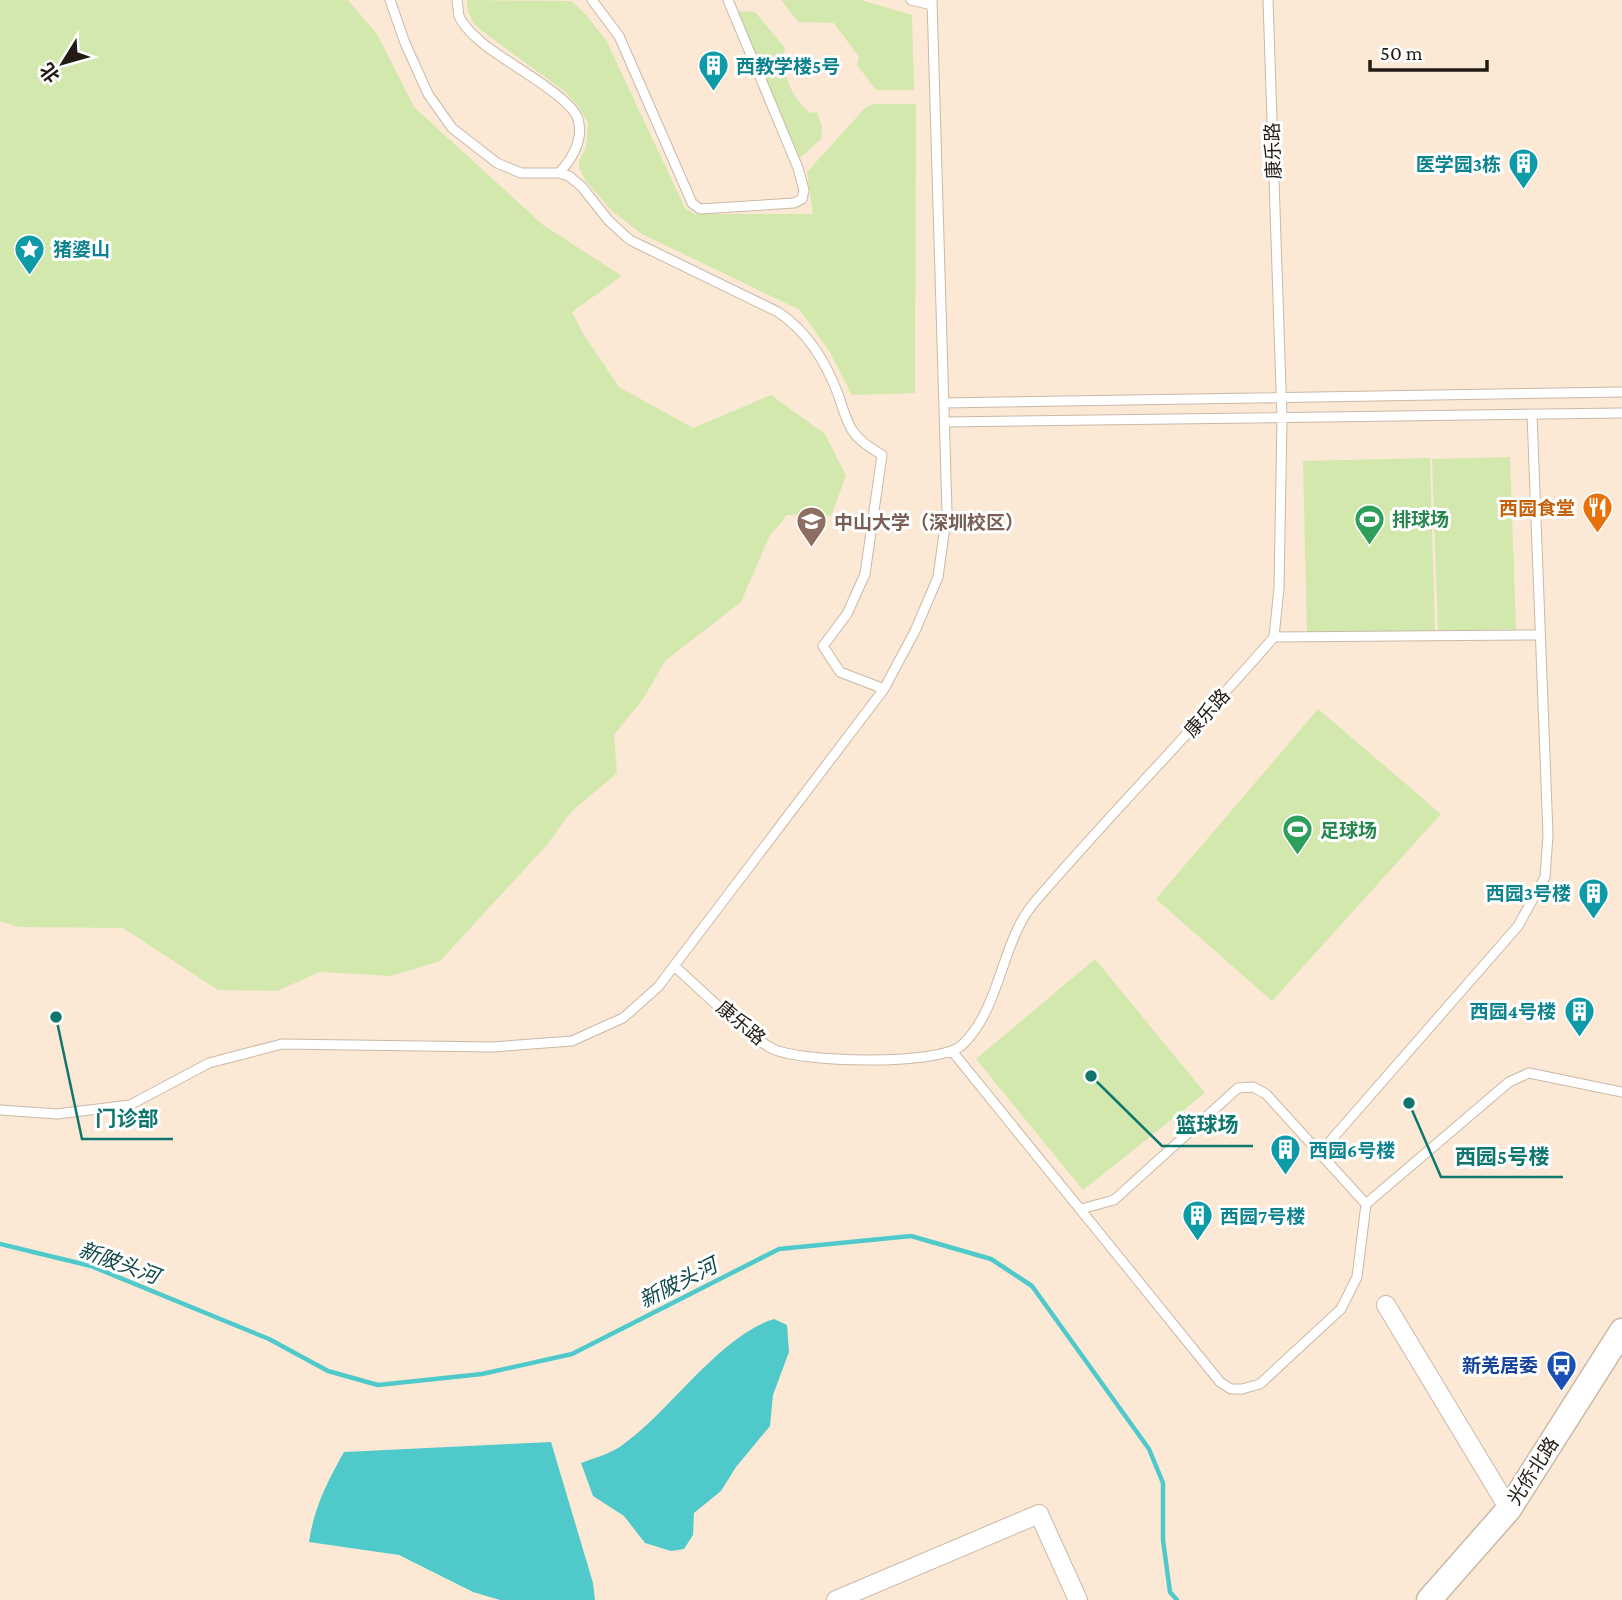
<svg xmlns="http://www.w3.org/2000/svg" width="1622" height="1600" viewBox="0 0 1622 1600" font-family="'Crimson Pro','Noto Sans SC',serif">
	<rect width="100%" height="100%" fill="#fbe9d6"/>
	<path fill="#d2e8ad" d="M0 0H348L377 34 414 107 543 225 622 276 572 312 582 332 619 387 693 428 771 395 825 434 846 476 831 516 787 515 769 537 741 602 665 661 643 699 614 735 617 773 571 812 546 846 440 961 391 976 320 972 277 991 218 990 123 928 18 927 0 921Z
		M467 0 572 1 586 15 606 40 685 208 694 214H813L807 172 865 108 873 104H916L915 393 852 395 830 352 800 310 642 234 612 211 586 181 579 168V161L586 148 588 123 579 107 564 91 478 28C471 20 466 11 467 0Z
		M781 0H861L912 15 914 90H876L857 65 859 57 834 23 798 22Z
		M736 11 755 12 785 48C780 70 792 100 811 113L817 112 822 127 821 139 800 158Z
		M1510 457 1516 629 1438 631 1432 459Z
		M1430 458 1435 631 1307 633 1303 461Z
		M1318 709 1441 814 1272 1001 1156 899Z
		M1095 959 1205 1093 1083 1190 976 1059Z"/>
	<path fill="#50c9cb" d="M774 1319 787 1325 789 1352 773 1395 770 1426 736 1467 721 1491 694 1513 693 1535 684 1549 671 1551 645 1543 624 1516 593 1496 581 1463C594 1458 610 1454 621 1446 670 1412 719 1336 774 1319Z
		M551 1442 593 1583 595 1600H500L473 1592 399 1555 309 1542C314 1508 327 1482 344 1452Z"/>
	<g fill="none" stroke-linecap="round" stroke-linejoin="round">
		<path stroke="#50c9cb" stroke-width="4.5" d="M0 1244 91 1266 269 1339 328 1371 378 1385 482 1374 572 1354 779 1249 911 1236 991 1259 1032 1286 1149 1449 1163 1483V1540L1170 1592 1177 1600"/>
		<defs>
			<path id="lane" d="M390 0 405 43 428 94 452 128 497 163 521 173H559L569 176 582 187 609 221 630 240 778 312C808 332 825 361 838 394 842 406 846 420 852 430 859 441 871 448 882 455L865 574 847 614 823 646 840 672 884 689
				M457 0C458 5 458 12 459 16 463 26 473 35 480 41 502 61 570 95 578 119 584 140 572 159 559 173
				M592 0 619 36 692 203 700 209 794 203 802 199 804 190 798 168 728 0
				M911 0 932 5
				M944 403 1622 392
				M945 422 1622 413
				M1274 637 1540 635
				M674 966C702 990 740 1030 771 1048 798 1063 940 1066 962 1045 1000 1010 1001 943 1033 904 1111 813 1195 728 1274 637L1279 588 1282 418 1268 0
				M952 1051 1220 1382 1231 1389H1242L1260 1384 1341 1309 1357 1277 1366 1204 1509 1082 1529 1073 1622 1092
				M0 1110 57 1114 130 1105 209 1063 282 1044 492 1047 572 1041 623 1018 658 987 884 689 915 631 938 577 947 512 932 0
				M1319 1154 1518 926 1545 877 1548 835 1532 414
				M1081 1209 1114 1200 1238 1088 1253 1087 1266 1094 1366 1204"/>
			<path id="street" d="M1386 1305 1509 1509
				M836 1600 1039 1514 1078 1600"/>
			<path id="secondary" d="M1429 1600 1509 1509 1622 1331"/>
		</defs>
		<use href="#lane" stroke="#cab9a7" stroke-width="11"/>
		<use href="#street" stroke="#cab9a7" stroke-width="20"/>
		<use href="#secondary" stroke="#cab9a7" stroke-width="27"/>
		<use href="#lane" stroke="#fff" stroke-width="9"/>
		<use href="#street" stroke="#fff" stroke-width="18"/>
		<use href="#secondary" stroke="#fff" stroke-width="24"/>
	</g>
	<defs>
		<symbol id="building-pin" viewBox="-11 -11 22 30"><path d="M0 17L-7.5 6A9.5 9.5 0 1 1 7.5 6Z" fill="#0f9aa8" stroke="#fff"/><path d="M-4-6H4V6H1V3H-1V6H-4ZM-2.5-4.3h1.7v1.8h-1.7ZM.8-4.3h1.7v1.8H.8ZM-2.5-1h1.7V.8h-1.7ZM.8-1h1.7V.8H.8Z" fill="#fff"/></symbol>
		<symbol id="sight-pin" viewBox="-11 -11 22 30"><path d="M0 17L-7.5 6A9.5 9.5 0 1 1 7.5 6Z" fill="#0f9aa8" stroke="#fff"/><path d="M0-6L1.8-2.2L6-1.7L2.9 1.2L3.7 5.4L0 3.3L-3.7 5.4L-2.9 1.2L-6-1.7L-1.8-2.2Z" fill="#fff"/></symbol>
		<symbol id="restaurant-pin" viewBox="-11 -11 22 30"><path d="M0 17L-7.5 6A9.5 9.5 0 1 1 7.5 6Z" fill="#e8710a" stroke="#fff"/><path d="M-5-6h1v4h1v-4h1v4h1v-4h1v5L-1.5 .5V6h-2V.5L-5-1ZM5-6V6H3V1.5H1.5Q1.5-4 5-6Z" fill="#fff"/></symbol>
		<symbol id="stadium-pin" viewBox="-11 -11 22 30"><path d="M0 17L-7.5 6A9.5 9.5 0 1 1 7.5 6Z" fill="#2e9e5b" stroke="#fff"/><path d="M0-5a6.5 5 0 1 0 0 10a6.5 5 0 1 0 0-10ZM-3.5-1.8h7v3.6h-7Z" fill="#fff"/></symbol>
		<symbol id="university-pin" viewBox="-11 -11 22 30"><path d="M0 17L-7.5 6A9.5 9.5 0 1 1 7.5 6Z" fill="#8d6e63" stroke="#fff"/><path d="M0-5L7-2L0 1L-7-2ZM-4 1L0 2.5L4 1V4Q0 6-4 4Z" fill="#fff"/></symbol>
		<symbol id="bus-pin" viewBox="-11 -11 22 30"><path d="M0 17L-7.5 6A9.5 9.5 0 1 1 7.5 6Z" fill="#1a4fb4" stroke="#fff"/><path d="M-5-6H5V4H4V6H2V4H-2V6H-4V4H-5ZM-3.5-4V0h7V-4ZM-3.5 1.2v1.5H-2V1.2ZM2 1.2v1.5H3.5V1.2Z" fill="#fff"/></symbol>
	</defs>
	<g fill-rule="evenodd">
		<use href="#building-pin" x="696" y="48" width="35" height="47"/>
		<use href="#building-pin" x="1506" y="146" width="35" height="47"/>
		<use href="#sight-pin" x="12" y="232" width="35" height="47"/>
		<use href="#restaurant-pin" x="1580" y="490" width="35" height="47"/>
		<use href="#stadium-pin" x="1352" y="502" width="35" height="47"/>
		<use href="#university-pin" x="794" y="504" width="35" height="47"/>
		<use href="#stadium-pin" x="1280" y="812" width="35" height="47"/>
		<use href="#building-pin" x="1576" y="876" width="35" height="47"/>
		<use href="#building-pin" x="1562" y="994" width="35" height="47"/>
		<use href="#building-pin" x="1268" y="1132" width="35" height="47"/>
		<use href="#building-pin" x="1180" y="1198" width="35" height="47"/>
		<use href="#bus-pin" x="1544" y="1348" width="35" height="47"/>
	</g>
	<g text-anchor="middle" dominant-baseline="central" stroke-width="6" stroke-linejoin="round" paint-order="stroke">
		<g font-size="19" font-weight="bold" fill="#0d838f" stroke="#fff" text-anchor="start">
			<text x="736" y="66">西教学楼5号</text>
			<text x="1501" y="164" text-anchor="end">医学园3栋</text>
			<text x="53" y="249">猪婆山</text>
			<text x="1571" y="893" text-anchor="end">西园3号楼</text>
			<text x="1556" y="1011" text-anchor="end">西园4号楼</text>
			<text x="1309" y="1150">西园6号楼</text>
			<text x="1220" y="1216">西园7号楼</text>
		</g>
		<g font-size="19" fill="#211b14" stroke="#fff">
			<text transform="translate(1273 151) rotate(-92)">康乐路</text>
			<text transform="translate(1207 713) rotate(-48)">康乐路</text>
			<text transform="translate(741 1023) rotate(40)">康乐路</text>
			<text transform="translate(1533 1471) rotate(-57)">光侨北路</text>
		</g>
		<g font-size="19" font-weight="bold" fill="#c56008" stroke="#fff" text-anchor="end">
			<text x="1575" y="508">西园食堂</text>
		</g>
		<g font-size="19" font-weight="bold" fill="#27864d" stroke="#fff" text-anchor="start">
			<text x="1392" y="519">排球场</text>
			<text x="1320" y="830">足球场</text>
		</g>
		<g font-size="19" font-weight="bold" fill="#785e54" stroke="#fff" text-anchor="start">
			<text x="834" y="522">中山大学（深圳校区）</text>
		</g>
		<g font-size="19" font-weight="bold" fill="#164399" stroke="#fff" text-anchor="end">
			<text x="1538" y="1365">新羌居委</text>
		</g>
		<g font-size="21" font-style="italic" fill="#114849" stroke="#fff">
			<text transform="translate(119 1263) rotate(20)">新陂头河</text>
			<text transform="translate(678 1283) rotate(-27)">新陂头河</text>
		</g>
	</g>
	<path fill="none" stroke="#0f766e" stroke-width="2.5" d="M56 1017L82 1139H173M1091 1076L1162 1146H1253M1409 1103L1441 1177H1563"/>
	<g fill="#0f766e" stroke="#fff" stroke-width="2.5">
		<circle cx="56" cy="1017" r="7"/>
		<circle cx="1091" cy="1076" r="7"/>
		<circle cx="1409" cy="1103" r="7"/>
	</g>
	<g font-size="21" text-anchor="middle" font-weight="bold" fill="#0f766e" stroke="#fff" stroke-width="6" stroke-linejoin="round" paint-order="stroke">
		<text x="127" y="1126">门诊部</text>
		<text x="1207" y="1132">篮球场</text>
		<text x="1502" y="1164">西园5号楼</text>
	</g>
	<g transform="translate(63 63) rotate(233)" stroke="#ffffff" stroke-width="5" paint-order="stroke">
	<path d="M0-5L12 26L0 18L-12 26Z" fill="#211b14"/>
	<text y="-10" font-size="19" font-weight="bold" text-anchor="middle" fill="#211b14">北</text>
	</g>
	<path d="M1370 60v10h117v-10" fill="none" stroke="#211b14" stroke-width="3.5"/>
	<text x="1380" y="60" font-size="21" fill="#211b14" stroke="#ffffff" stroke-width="5" paint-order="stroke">50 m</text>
</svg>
